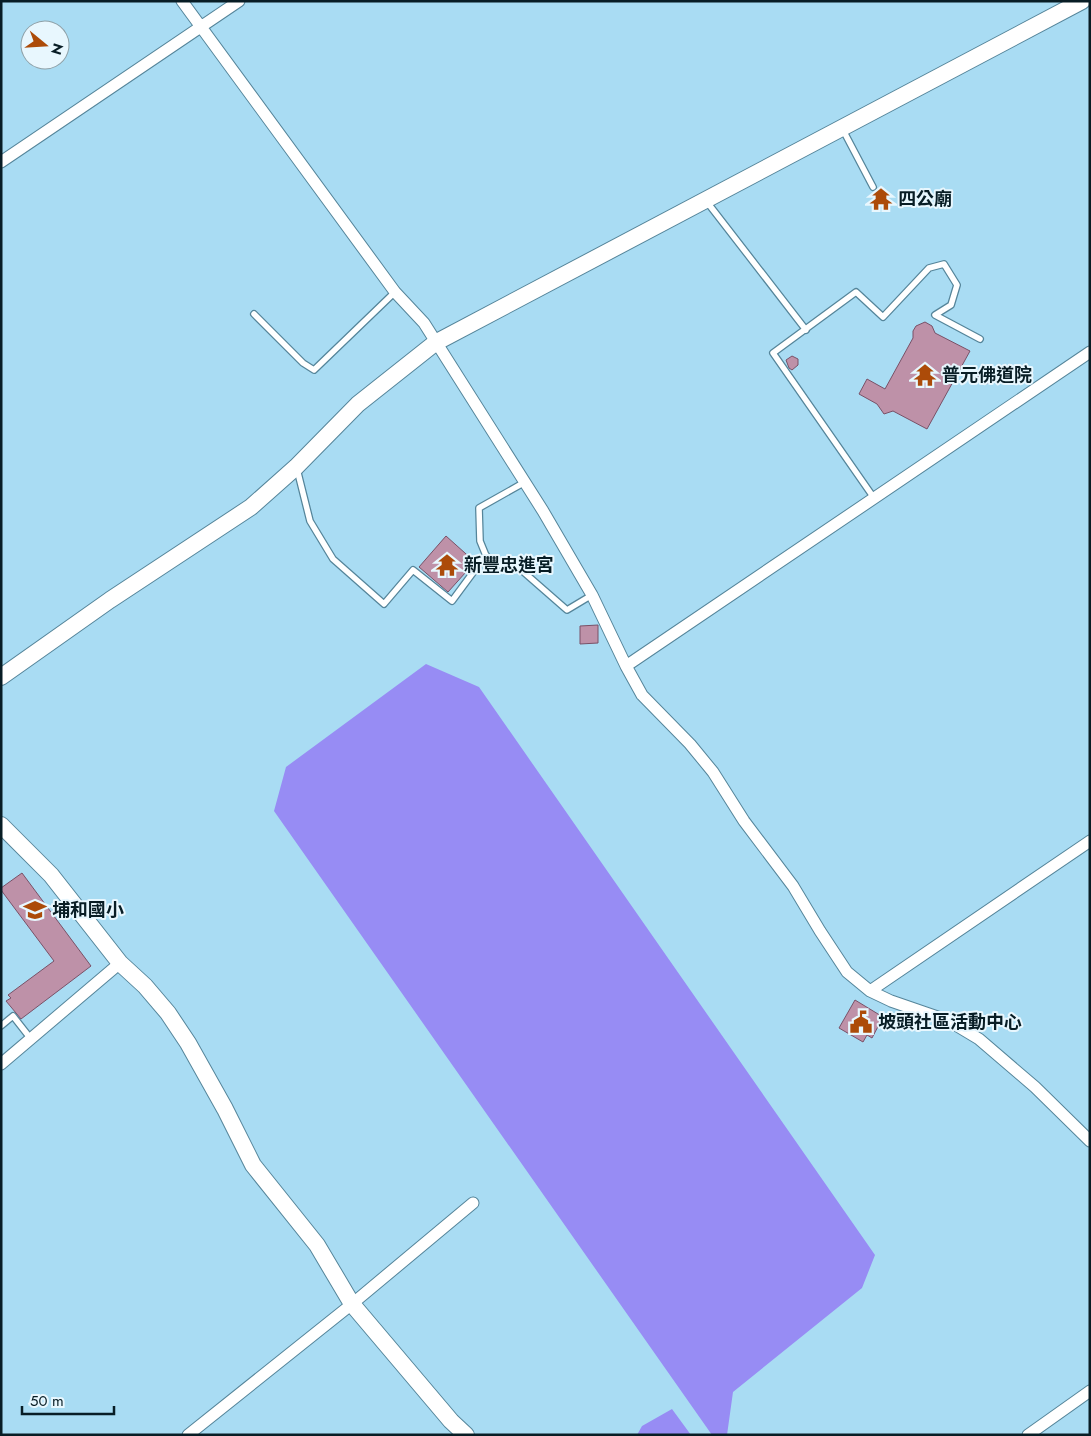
<svg xmlns="http://www.w3.org/2000/svg" width="1091" height="1436" viewBox="0 0 1091 1436" font-family="Jost,'Noto Sans TC',sans-serif">
	<rect width="100%" height="100%" fill="#a9dcf3"/>
	<path fill="#978cf4" d="M426 664 479 687 875 1255 862 1288 733 1392 727 1435H712L274 811 286 767Z
		M672 1409 691 1435H637L642 1426Z"/>
	<path fill="#be91a8" stroke="#795167" d="M925 322 932 326 935 333 970 351 927 429 893 411 884 414 877 404 859 394 867 379 885 389 913 338V331L916 326Z
		M792 356 798 359V365L792 370 789 368 786 360Z
		M978 377a7 7 0 1 1 14 0a7 7 0 1 1-14 0Z
		M446 536 475 562 448 592 419 567Z
		M598 625V643L580 644V626Z
		M22 873 91 966 21 1019 6 1001 11 998 8 995 54 961 1 890V888Z
		M855 1000 883 1017 872 1038 867 1035 863 1042 839 1028Z"/>
	<g fill="none" stroke-linecap="round" stroke-linejoin="round">
		<defs>
			<path id="lane" d="M843 130 873 187
				M707 202 806 330
				M254 314 303 363 314 370 395 292
				M297 469 310 521 333 559 384 604 413 570 452 601 486 555
				M525 482 479 508 480 541 489 563 519 568 567 610 592 595
				M874 498 773 353 856 292 883 317 929 268 944 264 957 285 951 305 935 315 980 339
				M1 1026 13 1016 31 1039"/>
			<path id="street" d="M182 1 395 292 424 323 543 511 592 595 626 666 642 695 690 744 713 772 744 821 793 886 820 931 847 972 870 991 891 1001 949 1021 979 1039 1035 1087 1090 1141
				M1 162 239 1
				M626 666 1090 352
				M870 991 1090 841
				M1 1064 120 963
				M188 1435 352 1304 473 1203
				M1028 1435 1090 1391"/>
			<path id="secondary" d="M1 677 110 600 251 507 296 467 358 404 435 343 1082 1
				M1 825 51 875 120 963 145 986 168 1013 188 1043 225 1109 253 1165 317 1245 352 1304 451 1421 466 1435"/>
		</defs>
		<use href="#lane" stroke="#55859a" stroke-width="8"/>
		<use href="#street" stroke="#55859a" stroke-width="13"/>
		<use href="#secondary" stroke="#55859a" stroke-width="18"/>
		<use href="#lane" stroke="#fff" stroke-width="5.5"/>
		<use href="#street" stroke="#fff" stroke-width="11"/>
		<use href="#secondary" stroke="#fff" stroke-width="16"/>
	</g>
	<defs>
		<symbol id="temple-bare" viewBox="-9 -9 18 18"><path d="M0-6L5-2H3V0L6.5 2.5H4V6H1.5V3h-3V6H-4V2.5H-6.5L-3 0V-2H-5Z" fill="#ac4b09" stroke="#e8f7fe" stroke-width="2.5" paint-order="stroke"/></symbol>
		<symbol id="school-bare" viewBox="-9 -9 18 18"><path d="M0-5L7-2L0 1L-7-2ZM-4 1L0 2.5L4 1V4Q0 6-4 4Z" fill="#ac4b09" stroke="#e8f7fe" stroke-width="2.5" paint-order="stroke"/></symbol>
		<symbol id="civic-bare" viewBox="-9 -9 18 18"><path d="M-.6-6.5H3V-4.5H.6V-3L4-1V1h2V6H-6V1h2V-1L-.6-3ZM-1.2 2.5V6h2.4V2.5Z" fill="#ac4b09" stroke="#e8f7fe" stroke-width="2.5" paint-order="stroke"/></symbol>
	</defs>
	<g fill-rule="evenodd">
		<use href="#temple-bare" x="865" y="183" width="32" height="32"/>
		<use href="#temple-bare" x="909" y="359" width="32" height="32"/>
		<use href="#temple-bare" x="431" y="549" width="32" height="32"/>
		<use href="#school-bare" x="19" y="894" width="32" height="32"/>
		<use href="#civic-bare" x="845" y="1006" width="32" height="32"/>
	</g>
	<g text-anchor="middle" dominant-baseline="central" stroke-width="4" stroke-linejoin="round" paint-order="stroke">
		<g font-size="18" font-weight="bold" fill="#081d25" stroke="#e8f7fe" text-anchor="start">
			<text x="898" y="199">四公廟</text>
			<text x="942" y="375">普元佛道院</text>
			<text x="464" y="565">新豐忠進宮</text>
			<text x="52" y="910">埔和國小</text>
			<text x="878" y="1022">坡頭社區活動中心</text>
		</g>
	</g>
	<rect width="1091" height="1436" fill="none" stroke="#081d25" stroke-width="5"/>
	<g transform="translate(45 45) rotate(108)"><circle r="24" fill="#e8f7fe" stroke="#8ea0a7"/>
	<path d="M0-4L9 19L0 12L-9 19Z" fill="#ac4b09"/>
	<text y="-8" font-size="14" font-weight="bold" text-anchor="middle" fill="#081d25">N</text>
	</g>
	<path d="M22 1406v8h92v-8" fill="none" stroke="#081d25" stroke-width="2.5"/>
	<text x="30" y="1406" font-size="15" fill="#081d25" stroke="#e8f7fe" stroke-width="4" paint-order="stroke">50 m</text>
</svg>
